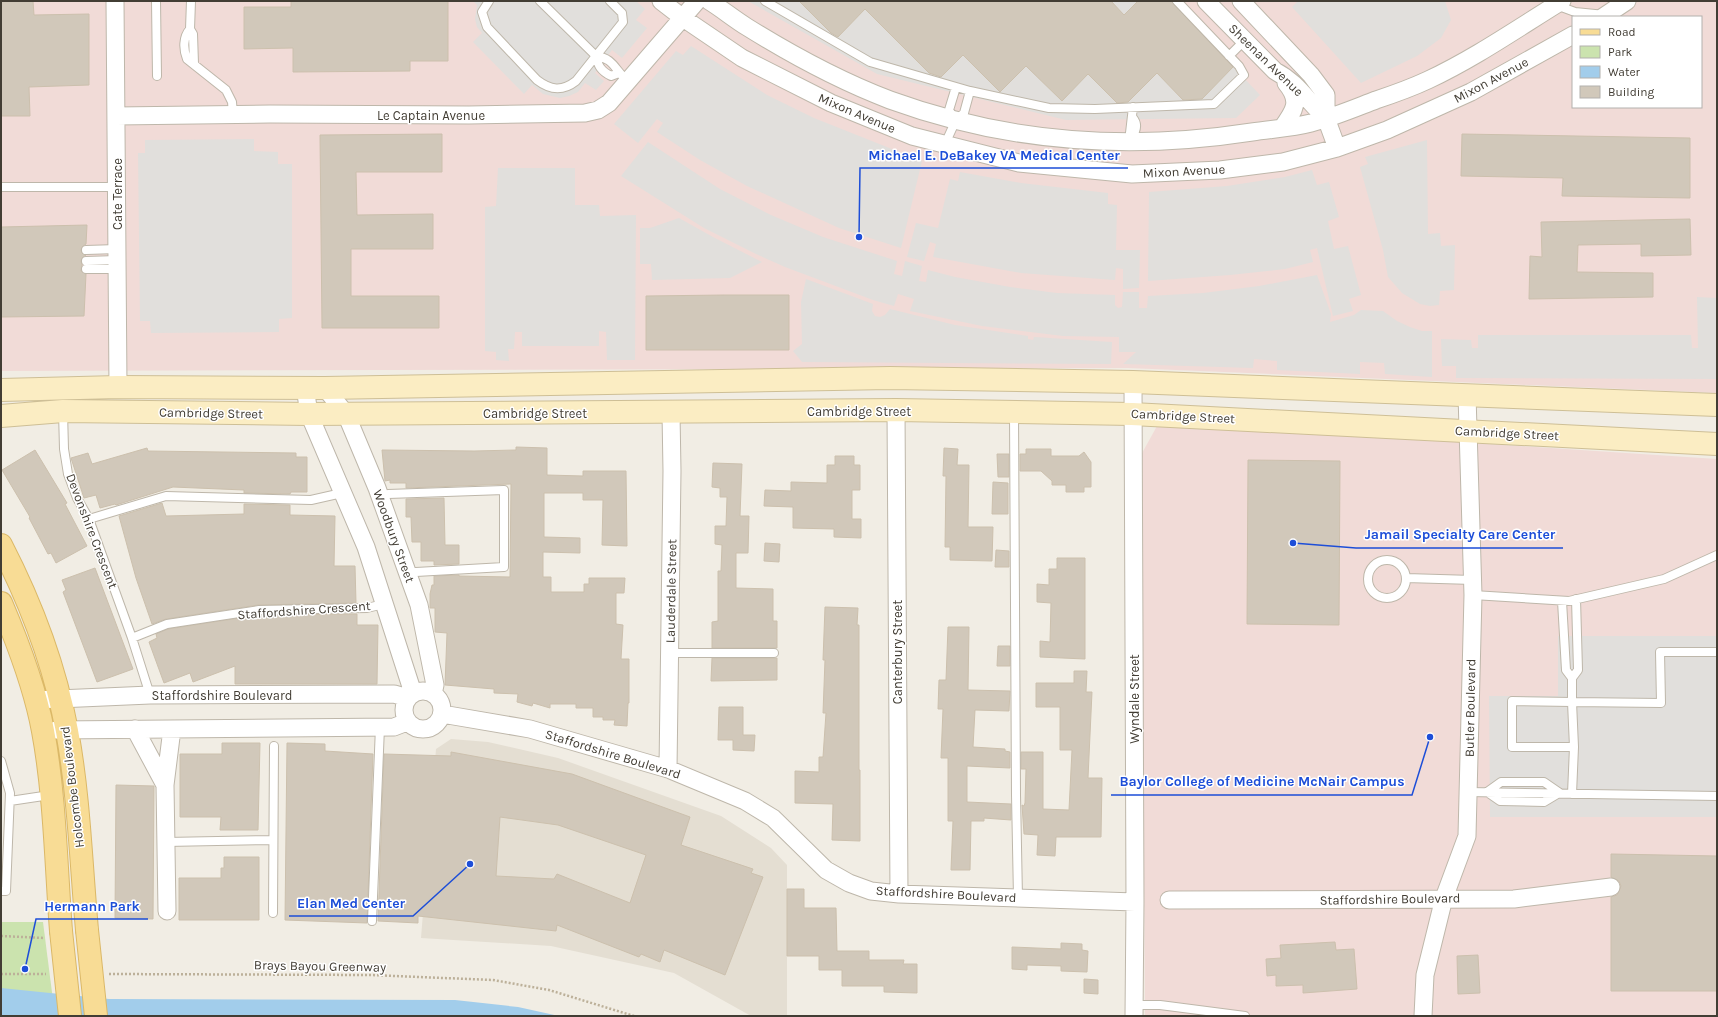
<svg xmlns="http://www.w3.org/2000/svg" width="1718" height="1017" viewBox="0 0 1718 1017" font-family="Karla,sans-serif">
	<rect width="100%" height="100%" fill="#f1ede4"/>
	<path fill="#e4ded2" d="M451 739 488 742 558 758 721 816 771 848 787 865V1016H751L674 973 551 946 421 938 436 749Z"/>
	<path fill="#f1dbd7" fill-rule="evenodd" d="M1 1H1717V393L1128 368 1 371ZM1573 17H1701V107H1573Z
		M1182 424 1717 459V1016H1145L1141 455 1157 426Z"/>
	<path fill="#cbe3ae" d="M1 922H43L55 1016H1Z"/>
	<path fill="#e1dfdc" d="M473 1H636L645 9 636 20 647 28 622 58 612 50 595 73 604 81 596 90 585 83 578 92 569 96 560 98 543 94 532 85 524 94 473 42 482 33 477 27 475 19 477 5Z
		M748 1H1171L1260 95 1236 118 1066 120 877 74Z
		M1298 1H1445L1451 20 1441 38 1417 56 1361 83 1292 7Z
		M691 46 767 95 814 118 922 161 901 248 839 228 747 186 700 160 657 132 663 123 657 119 638 143 614 124 676 51 683 55Z
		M254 139V151L278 152V164H292V318L279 319V332L151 333 150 321H140L138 153H145V140Z
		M1427 140 1428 234 1440 233 1441 246 1455 245 1454 290 1440 291 1439 305 1430 306 1420 304 1402 293 1388 277 1383 250 1360 167 1368 164 1365 157Z
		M648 142 720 189 771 215 823 237 897 261 894 274 902 276 905 261 922 266 919 281 926 282 928 270 955 277 1010 287 1057 293 1115 295V305L1118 308 1122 307 1123 292H1139V308H1147L1148 296 1203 293 1259 286 1317 275 1331 314 1330 322 1354 315 1361 310 1383 311 1397 321 1410 327 1422 331H1432V377L1385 374 1384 363 1360 362V374L1277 370V361L1254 359 1253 368 1123 364 1136 352H1119V337L1063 336 982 326 910 311 914 299 898 294 894 306 873 300 785 267 756 254 704 228 621 176Z
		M498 168H575V205H599L600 216 636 215 635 360H607L606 332 599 331V346H522V332H515L514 349H508L509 361 496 360V352L485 351V207L496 206Z
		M1312 170 1317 185 1329 182 1339 217 1328 221 1334 249 1348 246 1361 295 1349 299 1353 311 1333 316 1317 248 1310 250 1313 262 1285 269 1230 275 1148 281 1149 192 1227 186 1285 177Z
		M960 172 1021 183 1108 193V204L1117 205 1116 250H1140L1139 288 1123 289V269L1116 268 1115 280 1021 273 933 257 936 244 930 242 924 261 907 257 916 223 938 228 950 179 958 181Z
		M679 218 713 237 762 262 730 278 652 280 651 264H640V228H650Z
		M806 279 873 304 872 311 875 316 880 317 885 315 890 309 955 325 1028 336V339L1033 340 1034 337 1112 342 1111 364 802 362 793 351 802 344 801 302Z
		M1697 297 1717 298V379L1456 378V366H1442L1441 339 1471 340 1472 348H1478V335H1691L1692 348H1698Z
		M1558 636H1717V817H1490L1489 696H1558Z"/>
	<path fill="#a2cdeb" d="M1 988 109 999 455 1000 518 1007 559 1016H1Z"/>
	<path fill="#d1c8ba" stroke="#ccc0ad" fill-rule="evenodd" d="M1 1H33L34 15 89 14V85L29 87 30 116H1Z
		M291 1H448V61H410V71L293 72V48L244 49V7H291Z
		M799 1H1111L1124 15 1138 1H1171L1233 67 1202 99 1183 100 1157 73 1128 102 1117 103 1088 74 1062 101 1026 66 1000 92 963 55 941 77 929 73 865 9 838 37 831 33Z
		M442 134V172H356L357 215 433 214V249H351V296H439V328H322L320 135Z
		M1462 134 1690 138V198L1562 196 1563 178 1461 176Z
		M1690 219 1691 255 1641 256V244L1578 245 1577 272 1653 273V297L1529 299 1530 256 1542 257 1541 222Z
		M87 225 86 244 83 246 81 250 82 253 86 255 83 257 81 261 82 265 81 271 86 274 84 316 1 317V227Z
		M724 295H789V350H646V296Z
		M516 447 547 448V475L583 476V471H626L627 546 602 545 603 500H583V493H544V537L580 538V553L543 552V577H551V592H584V584H589V578H625L624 593H616V624L623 625 621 659H629V703H628L627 726 614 725 615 720H603V717H593V708H576V704H550V708L533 703 532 706 517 702 518 694 494 693V689L445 685 447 633 435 632V608H430V594L432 585H434V576L459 575V576L510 577 511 484 406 488V483H390V480L385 481 382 450 474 451 516 450Z
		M147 448 148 451 296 453V457H307V492H291L290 494 244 493V490L173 487 116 505 115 504 100 508 96 495 84 498 71 458 88 453 92 464Z
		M944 448 958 449 957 465H969L968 527H993L992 561 950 560V547H945L946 476H943Z
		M1026 449H1051V456H1079L1084 452 1091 462V487H1084V492H1066V485H1052V481L1041 471H1020V454H1026Z
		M35 450 67 503 65 504 87 546 56 563 51 553 48 554 29 518 30 517 2 470Z
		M997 454H1009V477H998Z
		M835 456H854V465H860V490H852V519H861V538L834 537V529L793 528V507L764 506 765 490 791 491V482L827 483V465H835Z
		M1248 460 1340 461 1339 625 1247 624Z
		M713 463 742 464 740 516H749L748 553H736V588L773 589V621H777V648H712V622L718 621V571H721L722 545 715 544V526H726L727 497H720V488L712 487Z
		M993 482 1008 483V514H992Z
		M444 498 445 545H459V564L434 565V561H421V542H412L411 517H406V499Z
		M162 503 166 516 244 514V504L290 505V515L335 516 334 566H355L356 603 258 605 166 619 152 624 136 578 119 516Z
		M765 543 780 544 779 562 764 561Z
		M996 550 1009 551V567H995Z
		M1057 558H1085V659L1040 657V641L1050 642 1051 603 1037 602V584L1049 585V569H1057Z
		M95 568 133 669 97 682 63 592 66 590 62 580Z
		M825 607 858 608 857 625H859V770H860V841L832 840 833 804 795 803V771L819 772V757H823L826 713H823L825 660H823Z
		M357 614V625H378L377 684H235V666L193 682 190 673 164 683 149 642 157 638 156 634 168 629 259 615Z
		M948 627H969L968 690 1010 691 1009 711 975 710 973 747 1005 749V751L1010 752V768L967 766V802L1011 804V820L984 818V821H971L970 870H951L953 821H948V758H941L943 709H938L939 680H946Z
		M998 646H1010V666H997Z
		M712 658H777V680L711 681Z
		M1074 671H1087L1086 692H1092L1088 778H1102L1101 837H1056L1055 856 1037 855 1038 835 1024 834 1022 805 1024 806 1025 803 1026 769H1021V752H1043V809L1069 810 1072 750H1060V707H1036V683H1074Z
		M719 707H743V735H755L754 751 733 750V740H718Z
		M222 743H260L258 830H220L221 817H180V754H222Z
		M287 743 325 744V751L373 754 367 923 285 920Z
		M451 752 572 774 690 817 681 845 753 869 751 873 763 877 725 975 664 950 660 962 641 954 639 957 557 925 556 931 418 916V923L378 921 384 754 451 756ZM500 817 558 825 646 855 630 903 557 874 554 879 496 876Z
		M116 785 154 786 153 919 115 918Z
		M1611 854 1717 856V991H1611V897L1617 895 1621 886 1619 881 1611 877Z
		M224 857H259V920H179V878H221V868H224Z
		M787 889H804V908H836L837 951H869V960H904L903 964H917V993L884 992V986H842V970H819V956H787Z
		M1335 942 1336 950 1354 949 1357 989 1303 993V985L1276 986V975L1267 976 1266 959 1281 958 1280 945Z
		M1061 943 1082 944V950L1088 951 1087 972 1061 971V966L1027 965V970L1012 969V947L1061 949Z
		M1478 955 1480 993 1458 994 1457 956Z
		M1084 979 1098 980V994L1084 993Z"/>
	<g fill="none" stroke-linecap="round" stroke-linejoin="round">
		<defs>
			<path id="lane" d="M156 1 157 76
				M489 1 482 12 487 27 537 80C550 90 562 92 576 81L623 22 622 13 610 1
				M540 1 596 56
				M765 1 870 62 970 91 1049 108 1095 109 1214 104 1244 75 1239 66 1177 1
				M1556 5 1575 12 1605 15
				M190 29 191 1
				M1229 56 1245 40
				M194 64 193 34 190 29C183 37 183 49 187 59L226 90 232 102 233 114
				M619 73 611 76C601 71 598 66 596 56 614 58 615 71 628 81
				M1133 107 1130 133 1133 137
				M954 118 949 110 956 87
				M1133 118C1140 127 1133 132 1133 141
				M945 144 956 120 964 113 970 91
				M1 187H116
				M86 250 117 249
				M86 261 117 260
				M86 269H117
				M63 411 64 449 68 474 77 498 89 519 132 638 150 695
				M1014 413 1016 795 1018 898
				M381 498 388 494 504 490V567L416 572 408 574
				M89 519 166 496 311 500 342 493
				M1368 579a19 19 0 1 1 38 0a19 19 0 1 1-38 0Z
				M1406 578 1473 580
				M1473 595 1569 601 1664 579 1717 555
				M1562 601 1566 670 1572 678V702L1512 701V747H1574
				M132 638 167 624 259 610 367 608 384 604
				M670 653H774
				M1572 678 1578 670 1576 599
				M1 761 10 793 6 891H1
				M1468 792 1717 796
				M1487 792 1501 782H1544L1560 793
				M1487 792 1500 801 1544 802 1559 793
				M1572 794 1574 747 1572 702 1661 703 1660 652H1717
				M10 801 50 795
				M166 842 273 840
				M273 913 274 746
				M372 921 380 727
				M1134 1005H1160L1245 1016"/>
			<path id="street" d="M115 1 118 387
				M661 1 683 18 742 58 831 103 912 136 1019 163 1132 174 1220 170 1283 162 1337 148 1387 130 1471 92 1573 35
				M709 1C722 9 734 19 747 27 792 55 840 81 890 100 1008 143 1129 151 1252 132 1272 129 1292 128 1311 123 1334 117 1355 108 1376 100 1394 94 1411 88 1428 80 1475 58 1518 28 1562 1
				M1206 1 1275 71C1298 83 1307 101 1326 118
				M1241 1 1311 75 1326 95V118L1337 148
				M1603 17 1627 1
				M116 116 270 114 469 115 585 113 598 110 609 103 697 1
				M1282 128C1295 110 1301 101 1286 83
				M1133 382 1135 902 1134 1016
				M305 387 309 414 366 547 413 693
				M325 388 346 414 377 488 419 605 435 685 433 694
				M896 410 899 894
				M404 710a19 19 0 1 1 38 0a19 19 0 1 1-38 0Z
				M35 700 150 695 394 694 408 698
				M442 714 530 729 668 769 745 801 773 818 826 870 849 883 871 891 899 894 1135 902
				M135 729 165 785
				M56 730 394 727 407 722
				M668 769 672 471 671 413
				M1169 900 1514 899 1611 887
				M167 911 165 785 172 729
				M1423 1016 1425 975 1444 898 1467 836 1473 595 1467 395"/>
			<path id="secondary" d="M1 390 118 387 325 388 890 378 1133 382 1717 405
				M1 416 63 411 309 414 896 410 1132 414 1717 444"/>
			<path id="primary" d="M1 545C31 603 55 667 67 731 79 796 81 863 87 930
				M1 603C18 643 35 687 43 731 55 796 56 865 61 931"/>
		</defs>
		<use href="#lane" stroke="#beb7aa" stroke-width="10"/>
		<use href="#street" stroke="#beb7aa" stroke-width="19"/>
		<use href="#secondary" stroke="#cebf96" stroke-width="24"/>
		<use href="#primary" stroke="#dbb867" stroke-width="24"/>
		<path stroke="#bcb099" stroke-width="2.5" stroke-dasharray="2 2" stroke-linecap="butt" d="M1 936 44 938
			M1 974H46
			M109 974 370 975 493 980 549 990 634 1016"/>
		<use href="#lane" stroke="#fff" stroke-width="8"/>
		<use href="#street" stroke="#fff" stroke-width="17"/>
		<use href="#secondary" stroke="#fbedc3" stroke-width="22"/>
		<use href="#primary" stroke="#f8dc95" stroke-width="22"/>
		<defs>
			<path id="primary-bridge" d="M87 930 96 1016
				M61 931 70 1016"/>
		</defs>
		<use href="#primary-bridge" stroke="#dbb867" stroke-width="24" stroke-linecap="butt"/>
		<use href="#primary-bridge" stroke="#f8dc95" stroke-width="22"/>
	</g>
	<g text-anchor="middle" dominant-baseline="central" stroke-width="3" stroke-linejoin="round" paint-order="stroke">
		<g font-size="13" fill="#423d34" stroke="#fff">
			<text transform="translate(1266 60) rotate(44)">Sheenan Avenue</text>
			<text transform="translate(1491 80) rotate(-28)">Mixon Avenue</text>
			<text transform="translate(857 113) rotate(23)">Mixon Avenue</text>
			<text x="431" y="115">Le Captain Avenue</text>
			<text transform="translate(1184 171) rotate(-3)">Mixon Avenue</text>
			<text transform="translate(117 194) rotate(-90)">Cate Terrace</text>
			<text x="859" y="411">Cambridge Street</text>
			<text transform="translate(211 413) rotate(1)">Cambridge Street</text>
			<text x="535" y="413">Cambridge Street</text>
			<text transform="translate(1183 416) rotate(3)">Cambridge Street</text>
			<text transform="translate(1507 433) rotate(3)">Cambridge Street</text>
			<text transform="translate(92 531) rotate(69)">Devonshire Crescent</text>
			<text transform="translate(394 536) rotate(70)">Woodbury Street</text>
			<text transform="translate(671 591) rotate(-89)">Lauderdale Street</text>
			<text transform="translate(304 610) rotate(-4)">Staffordshire Crescent</text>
			<text transform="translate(897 652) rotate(-90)">Canterbury Street</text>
			<text x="222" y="695">Staffordshire Boulevard</text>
			<text transform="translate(1134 699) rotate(-90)">Wyndale Street</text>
			<text transform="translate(1470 708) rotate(-89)">Butler Boulevard</text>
			<text transform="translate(613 754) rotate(17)">Staffordshire Boulevard</text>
			<text transform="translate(72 787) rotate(-97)">Holcombe Boulevard</text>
			<text transform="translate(946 894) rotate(3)">Staffordshire Boulevard</text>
			<text transform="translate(1390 899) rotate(-1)">Staffordshire Boulevard</text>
			<text transform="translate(320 966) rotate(1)">Brays Bayou Greenway</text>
		</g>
	</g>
	<path fill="none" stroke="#1d4ed8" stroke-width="1.5" d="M859 237L860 168H1128M1293 543L1356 548H1563M1430 737L1412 795H1111M470 864L413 916H289M25 969L36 919H148"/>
	<g fill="#1d4ed8" stroke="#fff" stroke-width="1.5">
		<circle cx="859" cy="237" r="4"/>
		<circle cx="1293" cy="543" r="4"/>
		<circle cx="1430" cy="737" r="4"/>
		<circle cx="470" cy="864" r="4"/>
		<circle cx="25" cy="969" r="4"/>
	</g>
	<g font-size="14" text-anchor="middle" font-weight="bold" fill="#1d4ed8" stroke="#fff" stroke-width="3" stroke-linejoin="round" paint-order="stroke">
		<text x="994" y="160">Michael E. DeBakey VA Medical Center</text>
		<text x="1460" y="539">Jamail Specialty Care Center</text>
		<text x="1262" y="786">Baylor College of Medicine McNair Campus</text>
		<text x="351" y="908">Elan Med Center</text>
		<text x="92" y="911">Hermann Park</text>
	</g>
	<rect width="1718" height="1017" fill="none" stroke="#423d34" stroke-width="4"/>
	<rect x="1572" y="16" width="130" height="92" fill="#ffffff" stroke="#b3b1ae"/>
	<rect x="1580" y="29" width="20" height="6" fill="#f8dc95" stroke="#b3b1ae"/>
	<text x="1608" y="36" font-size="12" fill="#423d34">Road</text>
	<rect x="1580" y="46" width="20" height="12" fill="#cbe3ae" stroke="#b3b1ae"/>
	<text x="1608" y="56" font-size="12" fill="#423d34">Park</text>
	<rect x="1580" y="66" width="20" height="12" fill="#a2cdeb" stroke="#b3b1ae"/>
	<text x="1608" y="76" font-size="12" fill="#423d34">Water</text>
	<rect x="1580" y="86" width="20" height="12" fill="#d1c8ba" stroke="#b3b1ae"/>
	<text x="1608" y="96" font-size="12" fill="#423d34">Building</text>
</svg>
